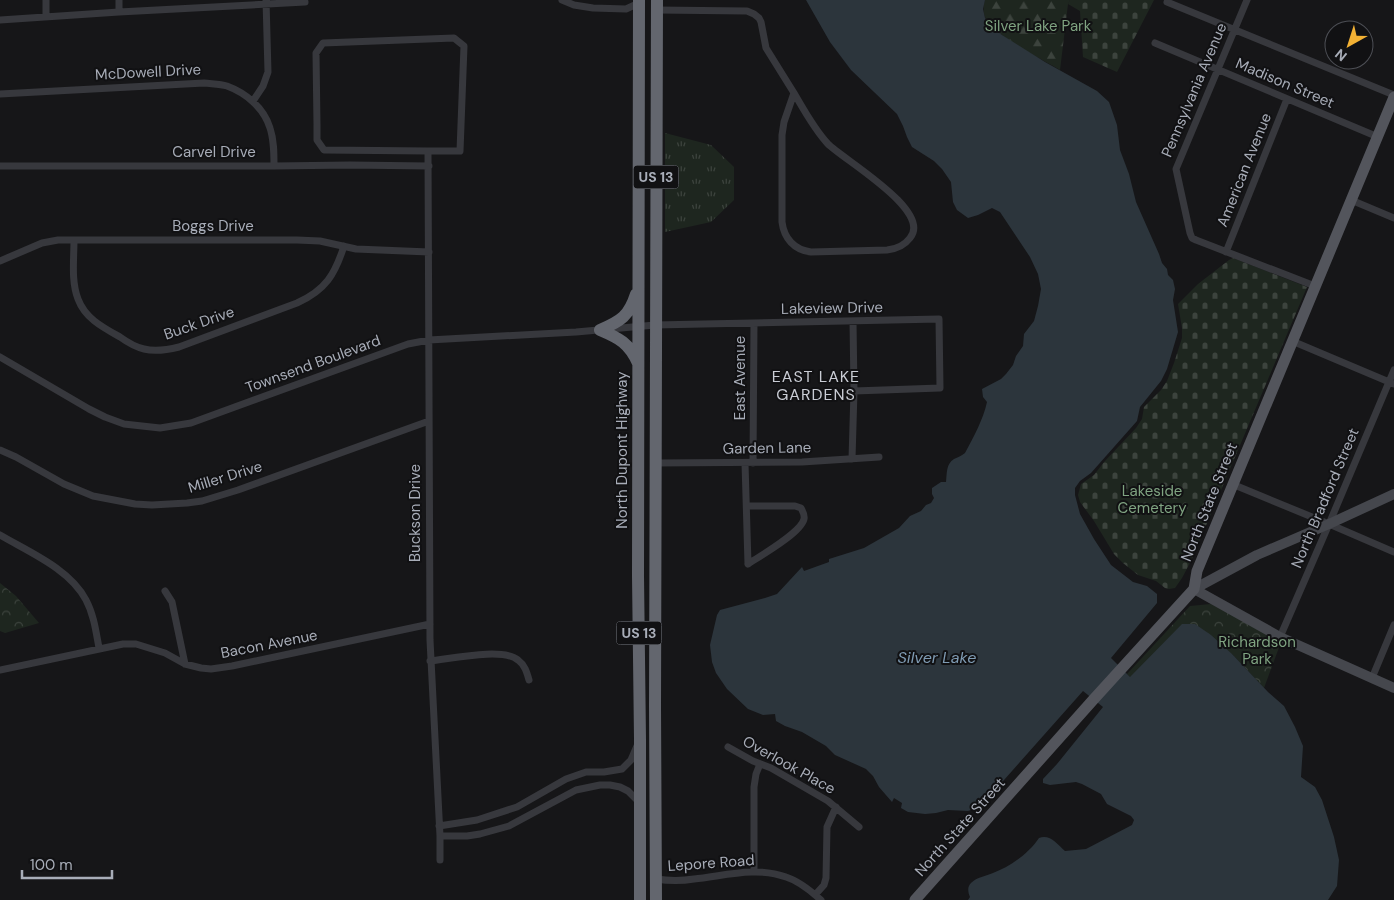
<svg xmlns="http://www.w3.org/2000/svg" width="1394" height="900" viewBox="0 0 1394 900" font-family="'DM Sans',sans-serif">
	<defs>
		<pattern id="grass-tufts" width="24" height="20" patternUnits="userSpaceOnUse" patternTransform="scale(1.25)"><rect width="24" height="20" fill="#1e261f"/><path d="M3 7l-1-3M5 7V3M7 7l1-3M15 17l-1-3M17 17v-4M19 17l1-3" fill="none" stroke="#3c433d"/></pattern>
		<pattern id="forest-firs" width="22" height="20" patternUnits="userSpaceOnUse" patternTransform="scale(1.25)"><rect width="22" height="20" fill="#1e261f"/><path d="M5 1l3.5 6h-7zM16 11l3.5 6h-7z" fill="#3c433d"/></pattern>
		<pattern id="cemetery-stones" width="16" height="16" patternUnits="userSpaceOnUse" patternTransform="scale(1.25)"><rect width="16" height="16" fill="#1e261f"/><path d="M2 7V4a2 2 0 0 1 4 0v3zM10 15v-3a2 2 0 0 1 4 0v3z" fill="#3c433d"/></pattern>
		<pattern id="park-crowns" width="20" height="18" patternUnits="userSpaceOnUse" patternTransform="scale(1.25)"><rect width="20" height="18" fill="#1e261f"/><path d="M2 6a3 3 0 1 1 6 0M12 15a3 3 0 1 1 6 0" fill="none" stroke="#3c433d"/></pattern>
	</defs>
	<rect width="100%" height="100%" fill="#161618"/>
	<path fill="url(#grass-tufts)" d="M665 133 711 145 734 167V200L711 222 665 232Z"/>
	<path fill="url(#forest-firs)" d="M985 0H1070L1068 4 1060 70C1044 61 994 35 986 19 983 14 983 6 985 0Z"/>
	<path fill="url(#cemetery-stones)" d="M1070 0H1154L1117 72 1083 57 1080 11 1068 4Z
		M1233 258 1307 287 1191 561 1182 578 1175 588 1169 589 1165 588 1156 581 1138 575 1123 563 1114 554 1094 521 1080 502 1078 495 1081 484 1094 475 1104 462 1136 428 1142 419 1144 407 1161 390 1167 381 1174 363 1182 338V328L1178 304 1198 284 1229 260Z"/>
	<path fill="url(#park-crowns)" d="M0 583 16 596 39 623 5 633 0 631Z
		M1211 604 1281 642 1264 688 1232 654 1130 677 1127 674 1190 606Z"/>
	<path fill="#2c353c" d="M806 0H985L983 9 985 18 992 27 1002 35 1045 62 1097 91 1109 102 1117 125 1120 150 1129 174 1136 202 1159 254 1162 263 1167 269 1168 275 1173 280 1175 289 1173 300 1178 332 1167 369 1161 381 1140 407 1137 421 1091 473 1080 481 1075 488V495L1080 514 1094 539 1111 565 1133 582 1147 586 1157 594V603L1111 658 1130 677 1182 624H1195L1211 635 1232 654 1268 692 1284 706 1295 727 1303 746 1301 777 1315 787 1322 800 1334 837 1339 860 1337 886 1328 900H968L970 897C968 892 967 887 971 883 977 877 986 876 993 873 1010 867 1029 853 1039 838 1050 834 1057 844 1065 851L1086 849 1132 825 1134 820 1131 816 1107 804 1101 794 1082 784 1076 782 1050 785 1043 783V779L1057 764 1103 707 1083 691 980 807 968 811 948 810 936 813 925 814 908 812 901 808 902 803 894 798 892 802 879 787 873 776 866 769 835 755 826 746 802 732 785 726 776 721 775 714 763 715 748 709 727 689 716 673 712 662 710 645 717 615 720 610 765 598 777 594 802 567 804 571 829 562V559L864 548 899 528 910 516 921 511 926 505 931 503 934 498 932 494V488L941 482H946C947 473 946 464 954 459 958 457 961 456 965 453 974 436 983 420 987 402L983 397 982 389 1001 379 1006 374 1013 365 1016 356 1023 346 1024 334 1034 321 1038 306 1041 289 1038 274 1030 257 1000 212 992 208 978 215 968 218 957 210 953 202 951 182 942 169 934 161 912 147 907 137 903 126 897 114 851 70 830 42Z"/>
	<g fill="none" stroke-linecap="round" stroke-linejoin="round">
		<path stroke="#37383d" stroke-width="7" d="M46 0V17
			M119 0V12
			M562 0 574 5 593 8 626 9 639 3
			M1247 0 1176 169 1190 233 1192 238 1196 240 1315 286
			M1167 2 1394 95
			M657 10 747 11 754 14 759 18 761 22 766 48 794 93
			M0 20 119 12 305 2
			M1155 43 1378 137
			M794 93C804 110 814 129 828 144 844 160 933 211 910 238 904 246 897 249 887 250L811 252C794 250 784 238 782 222V135L784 122Z
			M0 94 204 83C212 84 220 84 227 86 246 93 264 108 270 128 274 140 274 153 274 166
			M253 101 263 86 268 72 266 0
			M428 151 324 150 317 140V125L316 53 323 43 454 38 464 46 460 151H428L430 640 440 836V860
			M0 166H274L350 165 429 166
			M1351 200 1394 218
			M74 240C74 259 71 281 78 299 85 318 102 327 120 337 127 342 135 347 144 349 156 352 167 350 179 347L297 303C326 290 335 274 344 246
			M1226 252 1287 99
			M0 261 42 243 58 240H297L320 241 356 249 429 252
			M1292 341 1394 384
			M0 357 89 409 105 417 124 424 160 428 191 423 408 344 429 340 576 332 655 325 939 319 940 388 854 391
			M0 450 16 457 64 484 93 496 135 504 152 505 187 503 202 501 238 490 429 421
			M852 459 854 391 853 321
			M656 463 802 462 879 457
			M745 463 748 564
			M753 463 754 323
			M1232 484 1329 524 1394 552
			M747 506H795L801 508C803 512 805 515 804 519 801 533 760 556 748 564
			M0 535C29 552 70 569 86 600 94 615 96 632 99 648
			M165 591 172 602 185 664
			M1280 637 1329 524 1394 370
			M430 661C450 659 503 647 518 660 525 665 527 673 529 680
			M0 670 123 644H136L165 653 185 664 201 668 211 669 232 666 430 624
			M1372 678 1394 625
			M728 747 753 761 771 768 828 801 859 827
			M439 826 477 820 517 807 566 779 586 772H604L622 769 631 760 637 746
			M440 836H467L480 834 509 826 576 790 600 785H610L620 787 628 791 639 802
			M754 872V787L756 774 760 764
			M656 879C669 881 682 881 694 879 724 876 756 866 786 877 799 881 811 891 821 900
			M815 895 824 885 826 878 827 827 836 807"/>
		<path stroke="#45474d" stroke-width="10" d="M1194 589 1280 637 1394 688
			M1194 589 1257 555 1329 524 1394 494"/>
		<path stroke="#53555c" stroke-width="11" d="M915 900 1093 700 1194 589 1197 571 1394 97"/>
		<path stroke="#63666e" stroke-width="12" d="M639 0 638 576 640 739V900
			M600 330C621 321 629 316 636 294
			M600 330C619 338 629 343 638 363
			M656 900 655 706 657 0"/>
	</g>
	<g text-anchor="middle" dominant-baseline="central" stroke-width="4" stroke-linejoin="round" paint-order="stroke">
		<g fill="#111113" stroke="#7b7e86" stroke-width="1">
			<rect x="633.5" y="165.5" width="45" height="23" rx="4"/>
			<rect x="616.5" y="621.5" width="45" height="23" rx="4"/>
		</g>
		<g font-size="14" font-weight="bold" fill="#a8adb8">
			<text x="656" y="177">US 13</text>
			<text x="639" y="633">US 13</text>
		</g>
		<g font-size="15" fill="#7fa381" stroke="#111113">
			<text x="1038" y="26">Silver Lake Park</text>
			<text x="1152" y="491">Lakeside<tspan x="1152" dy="17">Cemetery</tspan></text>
			<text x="1257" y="642">Richardson<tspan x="1257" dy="17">Park</tspan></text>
		</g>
		<g font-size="15" fill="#a8adb8" stroke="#111113">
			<text transform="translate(148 72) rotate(-3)">McDowell Drive</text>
			<text transform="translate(1285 83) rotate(23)">Madison Street</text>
			<text transform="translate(1194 90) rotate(-67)">Pennsylvania Avenue</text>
			<text x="214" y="152">Carvel Drive</text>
			<text transform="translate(1244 170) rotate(-68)">American Avenue</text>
			<text x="213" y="226">Boggs Drive</text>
			<text transform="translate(832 308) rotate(-1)">Lakeview Drive</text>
			<text transform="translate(199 323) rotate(-19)">Buck Drive</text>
			<text transform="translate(313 364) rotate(-20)">Townsend Boulevard</text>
			<text transform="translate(740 378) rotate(-90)">East Avenue</text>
			<text transform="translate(767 448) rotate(-1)">Garden Lane</text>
			<text transform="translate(622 450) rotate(-90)">North Dupont Highway</text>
			<text transform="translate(225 477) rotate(-17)">Miller Drive</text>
			<text transform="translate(1325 498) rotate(-67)">North Bradford Street</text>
			<text transform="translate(1209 502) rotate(-68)">North State Street</text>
			<text transform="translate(415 513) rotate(-90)">Buckson Drive</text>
			<text transform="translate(269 644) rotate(-11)">Bacon Avenue</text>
			<text transform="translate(789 765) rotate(29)">Overlook Place</text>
			<text transform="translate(960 827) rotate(-48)">North State Street</text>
			<text transform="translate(711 863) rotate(-4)">Lepore Road</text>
		</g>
		<g font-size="16" letter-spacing="1" fill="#c9ccd4" stroke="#111113">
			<text x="816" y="376">EAST LAKE<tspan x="816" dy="18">GARDENS</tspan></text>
		</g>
		<g font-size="16" font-style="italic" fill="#7f9bb3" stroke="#111113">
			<text x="937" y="657">Silver Lake</text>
		</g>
	</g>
	<g transform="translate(1349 45) rotate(219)"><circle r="24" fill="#111113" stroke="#4d4f55"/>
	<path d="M0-4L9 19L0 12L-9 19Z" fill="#f2b134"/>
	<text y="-8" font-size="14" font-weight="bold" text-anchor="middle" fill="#a8adb8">N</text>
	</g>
	<path d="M22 870v8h90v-8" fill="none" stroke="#a8adb8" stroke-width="2.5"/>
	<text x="30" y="870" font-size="15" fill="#a8adb8" stroke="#111113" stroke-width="4" paint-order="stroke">100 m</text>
</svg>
